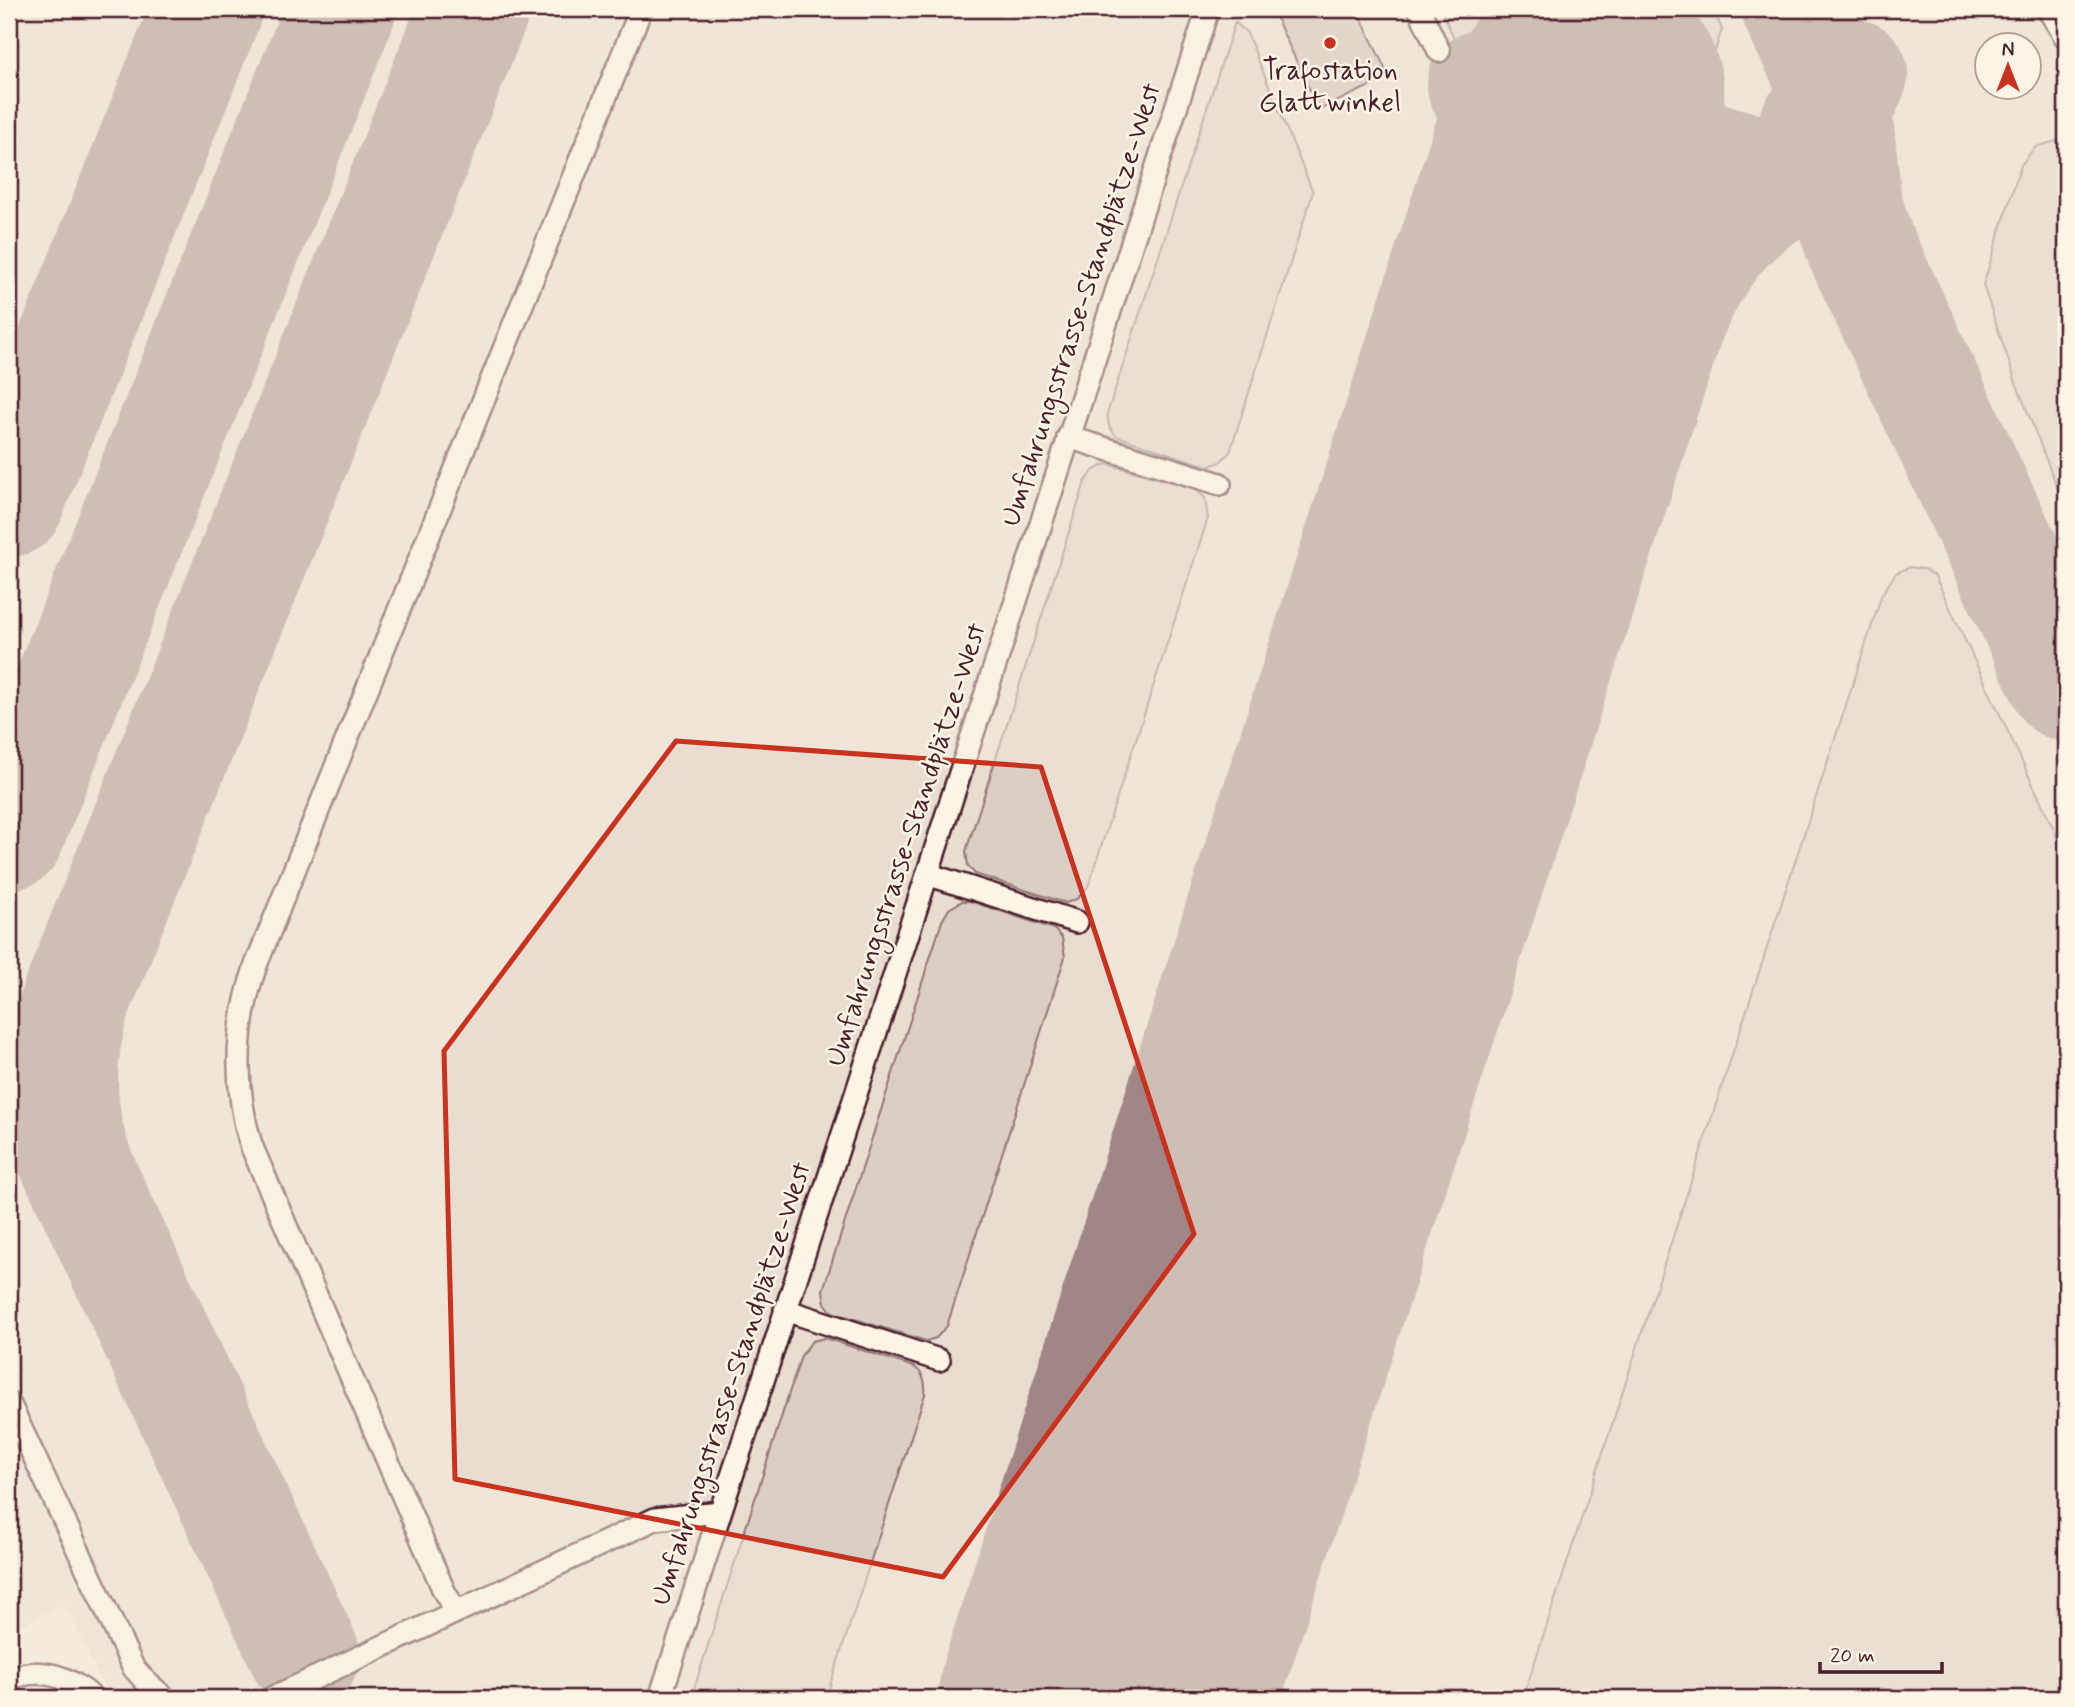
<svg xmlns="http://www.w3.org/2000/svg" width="2075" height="1707" viewBox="0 0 2075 1707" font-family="Mynerve,sans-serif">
	<rect width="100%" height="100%" fill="#f5ecde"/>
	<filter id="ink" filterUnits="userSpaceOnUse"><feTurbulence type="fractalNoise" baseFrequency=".0143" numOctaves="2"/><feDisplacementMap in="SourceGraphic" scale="14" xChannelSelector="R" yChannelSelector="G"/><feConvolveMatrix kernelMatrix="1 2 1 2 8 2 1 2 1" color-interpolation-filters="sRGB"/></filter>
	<g filter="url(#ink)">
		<path fill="#e8ddd0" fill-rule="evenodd" d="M9 9H2066V1698H109L65 1604 9 1631ZM1988 46H2030V88H1988Z"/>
		<path fill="#dbcec4" stroke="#927678" stroke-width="2" d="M1441 9H1713L1722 29 1697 108 1690 117 1676 123 1452 50 1455 41Z
			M1235 22 1247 33 1313 192 1230 452 1219 463 1207 466 1116 436 1109 426 1107 414Z
			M1493 114 1541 129 1488 290 1554 313 1607 151 1655 166 1157 1698H1104L1040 1676 1032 1698H979Z
			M2056 141 2066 144V510L2015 380 1983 285 2021 165 2035 147Z
			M1106 464 1195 488 1205 498 1208 518 1088 887 1077 899 1066 903 975 874 968 866 966 851 1085 482 1094 470Z
			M1910 567 1924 569 1935 576 2066 855V1698H1523L1882 594 1896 573Z
			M962 901H970L1054 929 1062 938 1065 957 947 1326 936 1338 926 1341 832 1312 825 1303 823 1290 942 921 949 909Z
			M825 1338 914 1367C924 1373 926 1383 925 1394L826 1698H691L801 1356 812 1341Z"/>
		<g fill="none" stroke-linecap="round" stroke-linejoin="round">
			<path stroke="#a08684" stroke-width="110" d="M1797 9 1823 63 1834 95 1838 119 1847 204 1860 245 2066 686
				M1482 85 1785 180 1806 146 1813 128
				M9 502 207 9
				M9 835 341 9
				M53 1114 305 1655
				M86 1184C59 1126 57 1063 75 1002L474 9
				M1224 1698 1669 324C1685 284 1706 246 1738 217 1755 201 1776 190 1793 174 1821 146 1838 111 1853 74"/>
			<path stroke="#a08684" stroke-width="275" d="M1076 1698 1587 100"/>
		</g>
		<path fill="#cab9b1" stroke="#4a1f2b" stroke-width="2" d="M1272 9H1357L1389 77 1319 110Z"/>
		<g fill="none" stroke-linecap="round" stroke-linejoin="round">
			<defs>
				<path id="service" d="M1419 9 1439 51
					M2048 9 2066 38
					M1068 437 1220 484
					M927 874 1077 922
					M785 1310 939 1360
					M9 1403 133 1667 146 1682 165 1698
					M456 1612 444 1591 251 1145C233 1084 235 1025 256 965L641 9
					M9 1679C40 1666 69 1676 93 1698
					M272 1698 655 1519 720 1512
					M660 1698 1208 9"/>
			</defs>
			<use href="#service" stroke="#4a1f2b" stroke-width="26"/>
			<use href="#service" stroke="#fcf5e5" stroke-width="21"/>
		</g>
	</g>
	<path d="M0 0H2075V1707H0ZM676 741 1041 767 1194 1234 943 1577 455 1479 444 1051Z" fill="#f5ecde" fill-opacity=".55" fill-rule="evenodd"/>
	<path fill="none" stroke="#c8321e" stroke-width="5" stroke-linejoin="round" d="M676 741 1041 767 1194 1234 943 1577 455 1479 444 1051Z"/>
	<circle fill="#c8321e" stroke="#fcf5e5" stroke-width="2.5" cx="1330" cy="43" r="7"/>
	<g text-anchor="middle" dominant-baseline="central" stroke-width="5" stroke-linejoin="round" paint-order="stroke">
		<g font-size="28" fill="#4a1f2b" stroke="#fcf5e5">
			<text x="1330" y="71">Trafostation<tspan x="1330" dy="32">Glattwinkel</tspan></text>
		</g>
		<g font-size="28" fill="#4a1f2b" stroke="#fcf5e5">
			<text transform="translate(1082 305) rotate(-72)">Umfahrungsstrasse-Standplätze-West</text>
			<text transform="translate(907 845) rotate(-72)">Umfahrungsstrasse-Standplätze-West</text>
			<text transform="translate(732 1384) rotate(-72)">Umfahrungsstrasse-Standplätze-West</text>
		</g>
	</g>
	<rect width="2075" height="1707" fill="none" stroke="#fcf5e5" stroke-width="35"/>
	<rect x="18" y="18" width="2040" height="1672" fill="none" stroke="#4a1f2b" stroke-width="2.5" filter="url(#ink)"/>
	<g transform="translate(2008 66)"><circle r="33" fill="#fcf5e5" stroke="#b59f9b" stroke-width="2"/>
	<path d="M0-5L12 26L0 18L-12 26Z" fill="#c8321e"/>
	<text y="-10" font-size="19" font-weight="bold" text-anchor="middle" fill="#4a1f2b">N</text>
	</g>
	<path d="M1820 1662v10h122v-10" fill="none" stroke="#4a1f2b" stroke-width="3.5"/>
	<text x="1830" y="1662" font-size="21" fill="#4a1f2b" stroke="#fcf5e5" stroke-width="5" paint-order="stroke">20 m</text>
</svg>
